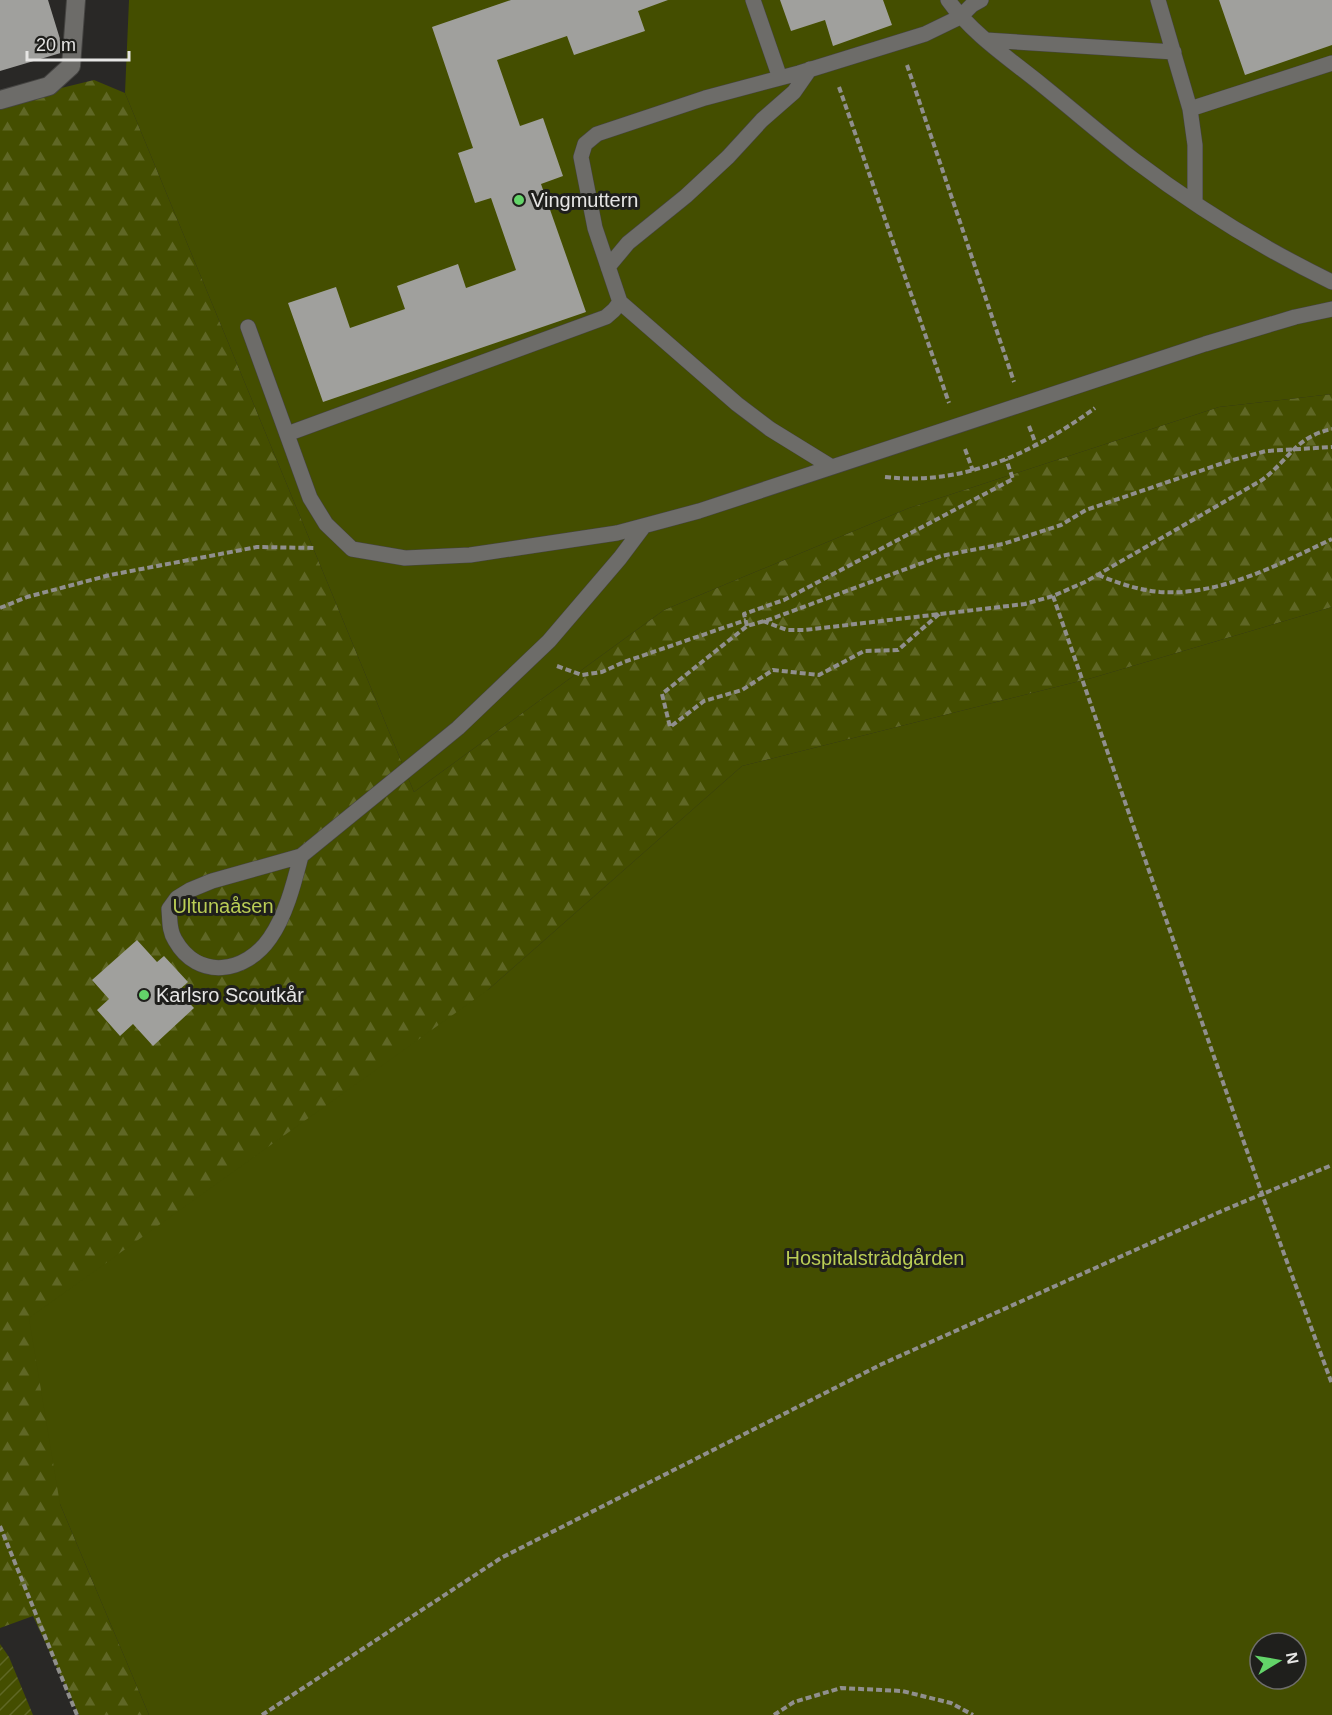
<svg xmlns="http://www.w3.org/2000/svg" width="1332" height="1715" viewBox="0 0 1332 1715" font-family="Helvetica,sans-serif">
	<defs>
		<pattern id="forest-firs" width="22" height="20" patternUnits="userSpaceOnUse" patternTransform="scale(1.5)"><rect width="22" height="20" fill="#444e00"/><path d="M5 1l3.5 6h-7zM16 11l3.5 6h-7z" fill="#5f6725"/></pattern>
		<pattern id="garden-furrows" width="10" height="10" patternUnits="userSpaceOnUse" patternTransform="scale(1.5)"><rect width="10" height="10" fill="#444e00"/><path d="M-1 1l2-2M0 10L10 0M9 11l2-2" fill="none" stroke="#5f6725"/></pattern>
	</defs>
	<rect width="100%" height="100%" fill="#292826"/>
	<path fill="url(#forest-firs)" d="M94 80 125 93 414 792 664 610 909 508 1219 407 1332 394V607L1092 678 742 766 489 989 60 1504 149 1715H79L33 1616 0 1628V103Z"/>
	<path fill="#444e00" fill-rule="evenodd" d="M129 0H1332V394L1219 407 909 508 664 610 414 792 125 93Z
		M1332 607V1715H149L60 1504 29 1318 489 989 742 766 1092 678ZM1260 1643H1296V1679H1260Z"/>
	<path fill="url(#garden-furrows)" d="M0 1644 9 1657 33 1715H0Z"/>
	<path fill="#a0a09d" d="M0 0H48L64 52 0 71Z
		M511 0H668L638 11 645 31 574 55 567 36 497 60 520 126 543 118 563 176 541 184 586 312 323 402 288 303 336 287 350 328 405 309 397 286 458 264 466 288 516 270 491 198 475 203 458 153 473 148 432 27Z
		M780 0H883L892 25 833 46 825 20 791 31Z
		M1219 0H1332V45L1245 75Z
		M137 940 157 962 164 956 188 982 178 991 194 1008 153 1046 133 1024 120 1036 97 1010 109 999 92 980Z"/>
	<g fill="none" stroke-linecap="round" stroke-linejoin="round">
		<defs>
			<path id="lane" d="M753 0 780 78
				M948 0C972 34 1010 59 1042 85 1073 110 1103 136 1134 160 1196 207 1262 248 1332 282
				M1158 0 1190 109
				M986 40 1174 52
				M1195 203V145L1190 109 1332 63
				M608 267 628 243 686 196 728 157 762 120 794 92 810 69
				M620 302 737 404 770 429 830 466
				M248 327 310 498 326 524 352 549 405 558 470 555 617 533 699 511 1205 344 1295 317 1332 309
				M287 434 606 317 614 310 620 302 595 228 581 157 585 144 597 134 705 98 799 73 925 34 960 17 972 5 981 0
				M301 856C294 883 286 915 270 938 246 973 198 981 175 940 169 931 170 920 169 909L177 898 190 890 212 881 301 856 458 728 549 641 620 558 644 526"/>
			<path id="street" d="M0 100 49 86 71 66 76 0"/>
		</defs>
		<use href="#lane" stroke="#454442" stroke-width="16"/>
		<use href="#street" stroke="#454442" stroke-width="20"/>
		<path stroke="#908f8d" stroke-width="4" stroke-dasharray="6 3" stroke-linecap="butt" d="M907 65 1014 382
			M839 87 949 403
			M1029 426 1037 447
			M965 449 973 471
			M885 477C964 486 1033 453 1095 408
			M1098 575C1118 583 1138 590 1160 592 1221 596 1279 564 1332 539
			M1053 596 1262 1194 1332 1384
			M0 608 27 597 110 575 257 547 316 548
			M939 614 898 650 864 651 819 675 773 670 742 690 704 701 670 727 662 694 747 626 771 619 941 556 1003 544 1061 525 1086 510 1229 461 1266 451 1332 447
			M763 621 787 630H805L1025 604 1053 596 1085 582 1262 480C1290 459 1295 437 1332 429
			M747 626 744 614 784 600 1013 479 1006 459
			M557 666 582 675 602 672 624 662 746 620
			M0 1526 77 1715
			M262 1715 501 1558 882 1364 1224 1210 1332 1165
			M774 1715 794 1702 841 1688 902 1691 951 1703 973 1715"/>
		<use href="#lane" stroke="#6d6c69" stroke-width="15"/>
		<use href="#street" stroke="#6d6c69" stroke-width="18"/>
	</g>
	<g fill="#63d469" stroke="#1f1f1c" stroke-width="2">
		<circle cx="519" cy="200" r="6"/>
		<circle cx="144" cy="995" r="6"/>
	</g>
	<g text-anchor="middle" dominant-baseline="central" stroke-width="6" stroke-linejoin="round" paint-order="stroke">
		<g font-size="20" fill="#e6e5e4" stroke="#1f1f1c" text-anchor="start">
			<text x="531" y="200">Vingmuttern</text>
			<text x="156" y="995">Karlsro Scoutkår</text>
		</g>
		<g font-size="20" fill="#bacd55" stroke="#1f1f1c">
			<text x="223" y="906">Ultunaåsen</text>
			<text x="875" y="1258">Hospitalsträdgården</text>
		</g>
	</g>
	<g transform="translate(1278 1661) rotate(79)"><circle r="28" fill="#1f1f1c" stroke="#6f6e6c" stroke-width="1.5"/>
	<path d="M0-4.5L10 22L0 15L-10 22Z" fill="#63d469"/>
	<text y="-9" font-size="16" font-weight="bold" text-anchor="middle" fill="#e6e5e4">N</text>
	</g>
	<path d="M27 51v9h102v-9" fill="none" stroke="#e6e5e4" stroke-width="3"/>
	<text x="36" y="51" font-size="18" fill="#e6e5e4" stroke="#1f1f1c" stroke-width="4.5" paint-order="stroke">20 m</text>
</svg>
